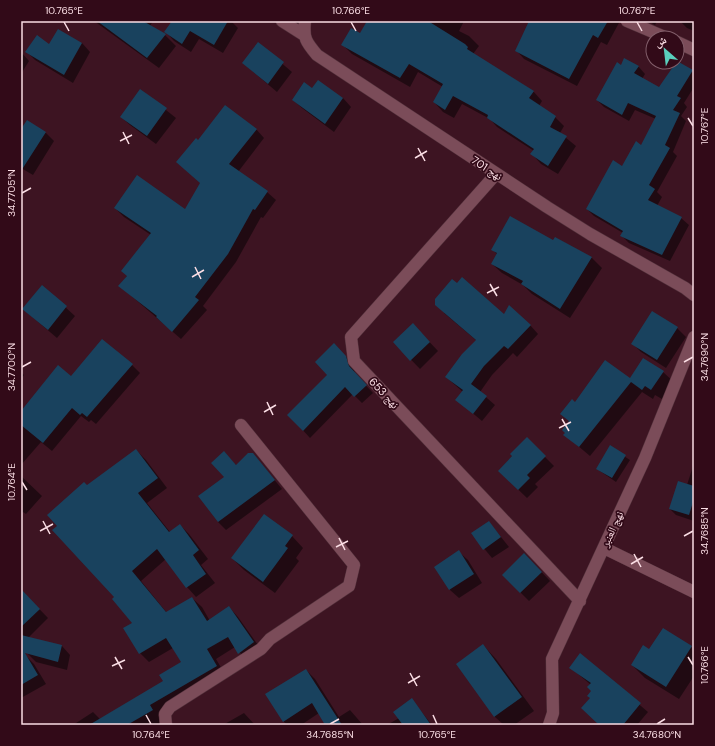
<svg xmlns="http://www.w3.org/2000/svg" width="715" height="746" viewBox="0 0 715 746" font-family="'DM Sans','Noto Naskh Arabic',sans-serif">
	<rect width="100%" height="100%" fill="#3d1422"/>
	<path fill="#0007" d="M94 21H153L150 26 165 35 176 46 159 68Z
		M173 21H231L238 28 223 53 199 39 191 52 174 41 166 32Z
		M368 21H464L459 31 469 36 479 46 473 54 533 91 542 101 539 106 555 117 564 126 560 133 576 146 558 174 541 164 532 154 534 151 497 127 490 119 462 104 454 118 443 112 434 102 443 87 418 72 410 87 352 54 343 45 360 34Z
		M530 21H620L607 45 601 42 577 86 524 59 516 50Z
		M648 21H657L655 25Z
		M680 21H694V31L687 28Z
		M82 43 90 52 73 83 35 60 27 52 49 45Z
		M259 44 292 72 277 92 243 63Z
		M21 52 29 61 21 74Z
		M676 62 694 73V87L684 103 687 107 681 116 686 121 673 152 677 156 657 192 662 197 657 206 681 218 689 225 670 261 629 243 622 236 623 233 594 216 587 209 641 146 656 119 635 110 629 121 604 107 597 100 621 66H638L645 74 642 79 660 89Z
		M141 90 176 118 156 144 130 125 121 117Z
		M343 98 351 107 334 132 302 108 293 100Z
		M256 129 264 138 238 172 267 192 276 200 263 218 261 217 236 262 203 306 207 310 181 339 120 286 127 276 151 235 124 217 115 208 186 210 201 183 178 162 198 141Z
		M21 131 46 133 54 141 33 175 21 168Z
		M556 238 592 258 602 268 570 318 532 294 523 285 502 273 492 264 497 254 492 249 554 242Z
		M42 286 75 316 57 338 23 309Z
		M444 313 504 315 530 325 538 334 517 357 513 353 492 375 480 392 495 405 482 421 457 400 463 392 446 377 477 341Z
		M677 328 686 337 666 368 641 352 633 344Z
		M421 333 438 351 420 369 394 342Z
		M341 352 353 364 355 374 373 393 362 403 353 394 310 438 289 415 328 375Z
		M132 365 140 373 96 424 91 420 89 422 81 416 52 451 41 442 21 465V412L71 377Z
		M21 372 24 375 21 379Z
		M663 372 674 382 662 399 655 395 653 399 642 392 590 456 565 435 576 403 631 379Z
		M527 439 554 466 535 484 538 487 527 498 499 471Z
		M610 447 630 460 616 482 597 469Z
		M136 450 146 460 167 488 147 503 170 532 180 525 189 534 208 559 201 565 215 583 196 597 187 587 166 559 141 581 167 613 192 598 202 607 210 621 229 607 238 617 263 652 248 662 235 647 216 659 226 676 158 715 163 725H73L93 712 100 719 164 682 182 662 173 648 149 662 140 653 133 623 115 598 87 487Z
		M253 454 282 489 226 530 218 522 225 478 232 461 237 466Z
		M693 466H694V521L676 515 670 509 687 485Z
		M21 476 42 496 26 514 23 512 21 514Z
		M489 522 509 547 492 558 472 534Z
		M292 536 303 548 296 558 299 561 275 593 244 570 232 558Z
		M459 552 468 560 482 583 459 598 450 590 436 567Z
		M533 563 550 581 529 601 503 575Z
		M21 590 48 618 28 638 62 646 70 655 67 670 36 662 28 654 24 637 21 634Z
		M483 645 496 659 534 711 514 725H504L495 717 457 664Z
		M691 647 694 650V676L679 699 645 678 632 665 650 650Z
		M580 654 648 712 637 725H600L591 698 593 691 591 685 571 668Z
		M25 655 34 664 46 684 21 698V658Z
		M306 670 315 679 339 717 350 710 363 725H327L319 713 301 725H287L283 721Z
		M412 700 432 725H387L399 718Z
		M244 713 255 725H223Z"/>
	<path fill="#19425e" d="M97 21H143L166 34 147 58Z
		M172 21H228L214 45 190 31 182 44 164 32Z
		M367 21H428L465 44 468 47 467 49 534 91 529 98 556 116 550 127 567 136 548 166 530 154 534 149 487 118 488 115 453 96 445 110 433 102 443 84 409 64 400 78 341 45 351 28 360 33Z
		M529 21H608L598 38 593 35 569 79 515 51Z
		M58 29 82 43 64 75 25 52 37 35 49 44Z
		M258 42 284 62 268 84 242 63Z
		M624 58 639 66 634 73 659 87 677 61 693 70 677 96 681 98 673 110 680 113 665 145 670 148 649 185 655 189 648 200 682 217 662 255 620 236 623 231 586 209 613 160 622 166 636 141 641 145 656 116 628 103 622 115 596 100 617 62 621 65Z
		M318 80 343 98 325 124 292 100 304 82 312 88Z
		M140 89 167 108 147 136 120 117Z
		M225 105 257 129 229 164 268 191 255 210 253 209 228 254 195 297 199 300 172 332 156 317 157 316 118 286 127 276 121 271 151 233 114 208 137 175 185 209 200 183 176 162 196 138 198 140Z
		M27 120 46 132 21 171V129Z
		M510 216 553 240 555 237 592 257 560 309 521 284 523 281 491 264 497 253 491 250Z
		M462 277 504 314 509 305 531 325 508 349 504 346 484 366 471 384 487 396 473 414 455 400 463 390 445 377 462 354 476 340 435 305V299L452 279 457 283Z
		M42 285 67 306 48 330 22 309Z
		M652 311 678 327 657 360 631 344Z
		M413 323 430 342 410 361 393 342Z
		M102 339 133 364 87 417 82 413 80 415 72 408 43 443 21 425V411L58 365 71 376Z
		M334 343 346 356 349 366 367 385 354 397 345 387 303 431 287 415 327 375 315 362Z
		M643 358 664 371 651 390 645 386 642 390 631 382 579 447 563 435 565 433 562 430 569 421 560 414 572 399 575 402 605 360 630 378Z
		M527 437 546 456 527 475 530 478 518 490 498 471 512 456 510 454Z
		M610 445 626 455 612 478 596 469Z
		M136 449 158 478 138 493 169 532 180 524 199 550 193 555 206 574 186 588 157 549 132 571 166 612 192 597 207 621 229 606 254 642 238 654 228 637 207 649 217 666 150 705 153 710 127 725H89L163 681 159 675 181 662 166 638 139 654 123 628 132 623 112 599 114 597 52 530 57 526 47 515 84 482 87 485Z
		M224 451 236 465 248 453H253L275 480 218 522 198 496 224 477 211 463Z
		M678 481 694 486V499L689 515 669 509Z
		M264 514 293 535 285 546 288 548 263 582 231 558Z
		M489 521 501 537 483 550 471 533Z
		M459 550 474 574 449 590 434 567Z
		M524 553 542 572 520 593 502 575Z
		M21 589 40 609 21 627Z
		M663 628 692 646 666 687 631 665 643 645 649 649Z
		M21 635 62 645 58 662 25 653 38 675 21 685Z
		M483 644 522 697 494 717 456 664Z
		M580 653 641 703 623 725H599L581 708 590 698 587 696 591 691 587 687 591 683 569 668Z
		M306 669 342 725H325L312 703 283 722 265 694Z
		M412 698 431 725H403L393 712Z"/>
	<g fill="none" stroke-linecap="round" stroke-linejoin="round">
		<defs>
			<path id="minor" d="M282 21 304 35
				M305 21C303 38 306 42 317 55L547 207 590 234 685 288 694 295
				M627 21 667 38
				M677 42 694 50
				M496 174 351 337 354 361 580 601
				M604 548 694 592
				M166 725 165 714 170 707 261 649 270 639 349 586 354 565 241 425
				M549 725 553 713 552 659 645 458 694 337"/>
		</defs>
		<use href="#minor" stroke="#52313b" stroke-width="13"/>
		<use href="#minor" stroke="#7b4c59" stroke-width="12"/>
	</g>
	<path fill="none" stroke="#fadde4" stroke-width="1.5" d="M64 22 69 31M351 22 356 31M637 22 642 31M688 118 693 126M123 132 129 144M120 141 132 135M418 148 425 161M415 158 427 151M22 193 31 188M195 267 201 279M192 277 204 270M490 284 497 296M487 293 499 287M684 362 693 357M22 367 31 362M267 402 273 415M264 412 276 405M562 419 569 431M559 428 571 422M22 482 27 490M43 521 50 534M40 531 53 524M684 536 693 531M339 538 345 550M336 547 348 541M634 554 641 567M631 564 643 557M115 657 122 669M688 657 693 665M112 666 125 660M410 673 417 686M408 683 420 676M146 715 151 724M433 715 437 724M330 724 339 719M657 724 665 719"/>
	<g text-anchor="middle" dominant-baseline="central" stroke-width="3.5" stroke-linejoin="round" paint-order="stroke">
		<g font-size="11" fill="#fadde4" stroke="#320a18">
			<text transform="translate(487 168) rotate(33)">نهج 701</text>
			<text transform="translate(384 393) rotate(47)">نهج 653</text>
			<text transform="translate(612 529) rotate(-65)">نهج العنبر</text>
		</g>
	</g>
	<rect width="715" height="746" fill="none" stroke="#320a18" stroke-width="44"/>
	<g transform="translate(665 50) rotate(332)"><circle r="19" fill="#320a18" stroke="#825e6a"/>
	<path d="M0-3L7 15L0 10L-7 15Z" fill="#5acebc"/>
	<text y="-6" font-size="11" font-weight="bold" text-anchor="middle" fill="#fadde4">ش</text>
	</g>
	<rect x="22" y="22" width="671" height="702" fill="none" stroke="#fadde4" stroke-width="1.5"/>
	<g font-size="10" text-anchor="middle" fill="#fadde4">
		<text x="64" y="14">10.765°E</text>
		<text x="351" y="14">10.766°E</text>
		<text x="637" y="14">10.767°E</text>
		<text transform="translate(704 126) rotate(-90)" y="4">10.767°E</text>
		<text transform="translate(11 193) rotate(-90)" y="4">34.7705°N</text>
		<text transform="translate(704 357) rotate(-90)" y="4">34.7690°N</text>
		<text transform="translate(11 367) rotate(-90)" y="4">34.7700°N</text>
		<text transform="translate(11 482) rotate(-90)" y="4">10.764°E</text>
		<text transform="translate(704 531) rotate(-90)" y="4">34.7685°N</text>
		<text transform="translate(704 665) rotate(-90)" y="4">10.766°E</text>
		<text x="151" y="738">10.764°E</text>
		<text x="330" y="738">34.7685°N</text>
		<text x="437" y="738">10.765°E</text>
		<text x="657" y="738">34.7680°N</text>
	</g>
</svg>
